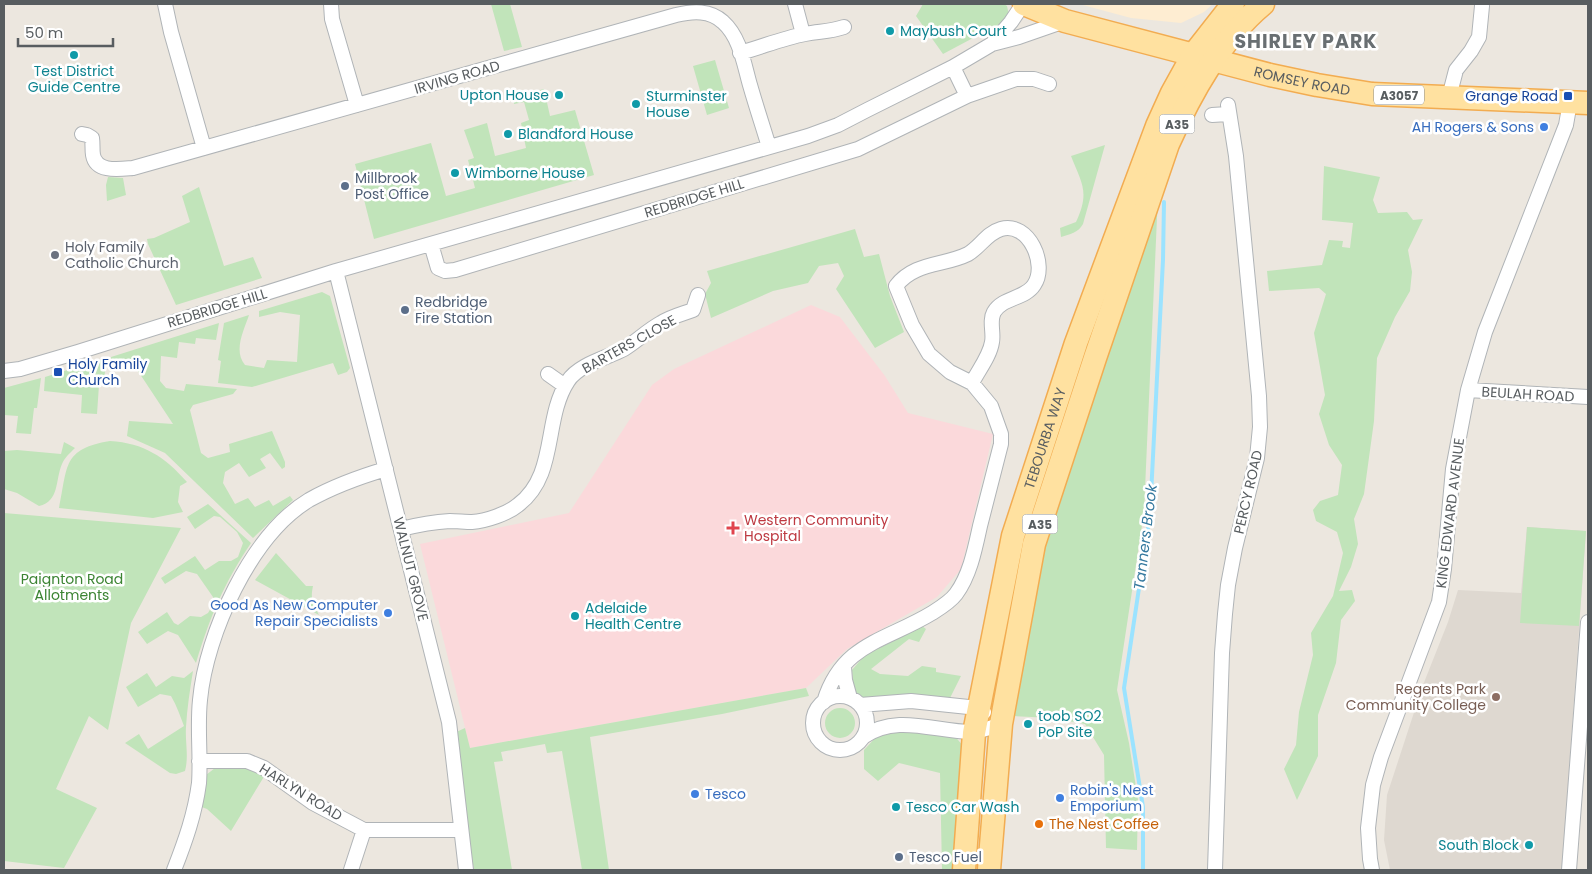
<svg xmlns="http://www.w3.org/2000/svg" width="1592" height="874" viewBox="0 0 1592 874" font-family="Poppins,sans-serif">
	<rect width="100%" height="100%" fill="#ece7df"/>
	<path fill="#feedd2" d="M1079 4H1213L1204 12 1181 23 1131 18Z"/>
	<path fill="#ded8d0" d="M1527 527 1586 531 1562 870H1390L1384 840 1387 795 1423 685 1448 622 1458 590 1521 593Z"/>
	<path fill="#fbd9db" d="M811 305 840 317 885 376 908 413 993 434 961 569 937 597 847 649 806 688 470 748 420 544 569 513 652 385 674 369Z"/>
	<path fill="#c1e4ba" d="M491 4H510L522 47 504 51Z
		M923 4H1004L1007 6 1009 15 1005 21 943 54 916 16Z
		M715 60 729 108 707 115 693 66Z
		M544 89 550 116 575 110 594 175 374 239 355 164 431 143 446 196 475 188 468 160 474 158 464 130 487 123 495 156 526 148 521 123 529 120 524 102 514 104 513 97Z
		M1105 145 1083 224C1078 233 1070 234 1061 237L1060 228 1076 222C1090 192 1082 184 1071 156Z
		M1324 166 1380 177 1373 200 1378 213 1407 212 1413 220 1423 219 1408 250 1412 272 1410 291 1395 317 1377 358 1374 421 1364 494 1354 519 1358 544 1351 567 1339 591 1352 590 1355 601 1341 620 1336 663 1318 715V756L1297 800 1284 769 1296 745 1299 712 1313 655 1311 633 1333 596 1343 553 1337 532 1316 521 1313 510 1320 501 1338 495 1342 465 1329 445 1319 414 1325 395 1314 333 1326 294 1319 288 1269 291 1267 271 1322 265 1329 240 1343 241 1342 247 1350 248 1353 223 1322 220Z
		M108 177 123 178 126 195 107 201 106 185Z
		M199 187 224 266 253 257 262 278 176 305 148 244 147 239 154 238 190 222 182 196Z
		M1158 195 1144 512 1117 690 1129 743 1138 800 1137 850 1106 848 1104 755 1085 724 1052 718 1013 716 1041 546Z
		M855 229 864 257 879 254 890 296 904 332 875 348 836 289 844 276 838 263 819 266 808 283 773 291 711 318 705 294 711 283 707 271Z
		M322 292 330 296 350 368 347 372 338 375 333 363 252 387 218 383 221 361 218 360 224 323 249 315C244 330 233 351 245 365L264 368 267 360 297 362 300 315 280 312 259 317V311Z
		M219 323 216 340 196 338 195 344 179 342 177 358 161 356 160 381 166 388 184 391 186 384 237 389 233 394 193 405 190 410 201 453 208 458 230 452 229 444 272 431 285 462V467L282 469 270 453 260 459 266 468 249 477 239 463 225 472 223 483 235 504 248 498 255 507 269 500 273 506 290 496 293 500 253 538 165 453 127 436 129 421 173 424 136 368 110 365 111 357Z
		M106 358 104 385H99L97 414 81 413 82 395 44 391 45 377Z
		M41 378 37 408H34L31 434 16 433 18 416 4 415V388Z
		M110 441C144 443 165 457 187 482L180 486 178 502 183 512 153 518 59 508C68 466 62 449 110 441Z
		M64 442 75 448C70 453 65 457 62 464 55 480 60 501 39 506L17 493 4 489V451L17 450 61 454Z
		M208 504 251 543C224 583 210 617 196 663L178 635 168 631 147 644 138 632 167 612 174 623 178 625 190 616 201 617 208 613 214 603 213 597 197 574 186 571 165 584 161 578 195 556 205 570 219 561H231L238 557 243 543 237 532 220 517 214 516 195 529 187 517Z
		M4 513 181 528 131 623 108 730 89 716 56 789 97 808 64 868 4 861Z
		M1527 527 1586 531 1579 626 1520 623Z
		M276 553 306 586H313C310 600 313 603 319 615L255 580Z
		M922 626 926 629 919 642 909 639 871 669 880 674 908 676 922 666 936 668V672L961 676 950 698 896 695 864 699 854 691 852 670 864 656Z
		M193 671C190 690 187 708 186 727 185 742 189 756 185 771L176 774 170 773 125 743 139 734 148 749 184 726C180 716 177 706 171 696L160 694 138 707 126 687 147 673 156 687 172 676 184 678Z
		M806 688 809 696 722 714 590 737 609 870H582L562 751 547 753 545 744 501 752 503 761 494 762 512 870H474L452 734 465 728 470 748Z
		M825 723a15 15 0 1 1 30 0a15 15 0 1 1-30 0Z
		M900 732 953 734 964 747 956 870H942L940 773 899 763 878 781 864 769V750L877 736Z
		M228 766 245 767 265 775 231 831 207 809 199 806 206 775 215 768Z"/>
	<g fill="none" stroke-linecap="round" stroke-linejoin="round">
		<path stroke="#9be3ff" stroke-width="4" d="M1143 870V807L1124 688 1150 515 1163 260 1164 202"/>
		<defs>
			<path id="street" d="M165 4 171 32 204 148
				M331 4 332 19 357 105
				M795 4 803 34
				M992 44 1011 22 1023 4
				M740 53C762 47 783 38 805 34 820 31 829 32 844 27
				M953 67 967 96 1016 79H1034L1049 84
				M1449 97 1456 70 1471 51 1479 37 1482 6
				M1212 115 1228 114
				M82 134 87 135 92 138C93 144 92 149 93 155 96 173 120 169 133 168L676 15C693 11 710 10 723 22 740 37 744 64 750 85 756 106 763 127 769 147
				M431 244 438 268 445 271 455 270 858 149 967 96
				M336 271 449 722 466 870
				M4 371 20 369 78 352 336 271 808 136 838 125 867 110 953 67 992 44 1019 37 1065 21
				M548 374 565 386
				M1468 390 1588 397
				M401 529C417 525 433 522 450 521 457 521 465 522 472 522 486 521 507 514 518 505 558 475 543 419 568 381 579 364 607 358 624 349 637 341 648 330 661 323 670 317 682 314 693 310L698 295
				M844 667 845 680 850 698
				M813 723a27 27 0 1 1 54 0a27 27 0 1 1-54 0Z
				M824 702C842 643 886 641 932 613 940 608 950 602 956 594 970 575 975 549 980 526 987 499 994 472 1001 444V434L991 406 972 383 950 372 929 354 912 325 896 286C914 262 944 266 968 254 980 247 987 233 1001 229 1029 221 1048 265 1034 285 1025 299 1003 297 994 312 989 321 994 333 992 342 990 356 978 371 972 383
				M860 705 911 701 978 708 984 712
				M863 737C897 713 935 732 972 732 981 732 992 727 1001 724
				M199 761H247L264 768 313 803 364 830H461
				M174 870C185 842 195 814 199 783 201 756 197 728 200 700 206 634 251 535 309 500 334 486 359 477 386 469
				M351 870 364 830
				M1215 870 1222 653 1225 614 1228 585 1235 548 1257 458 1260 427 1259 396 1236 156 1228 105
				M1372 870 1370 859 1368 828 1373 785 1381 757 1439 602 1444 569 1453 469 1468 390 1485 332 1566 125 1570 102
				M1569 870 1588 622"/>
			<g id="primary">
				<path id="s1" d="M1024 4 1065 21 1270 75 1317 85 1372 94 1588 103"/>
				<path id="s2" d="M964 870 974 733 1013 536 1076 343 1157 126 1172 93 1193 55 1233 4"/>
				<path d="M989 870 1001 724 1034 544 1095 358 1168 144C1191 93 1220 40 1263 4"/>
			</g>
		</defs>
		<use href="#street" stroke="#b0b4b7" stroke-width="16"/>
		<use href="#primary" stroke="#f2ac51" stroke-width="25"/>
		<use href="#street" stroke="#fff" stroke-width="14"/>
		<use href="#primary" stroke="#ffe1a0" stroke-width="22"/>
	</g>
	<g fill="#0f9aa8" stroke="#fff" stroke-width="2">
		<circle cx="890" cy="31" r="5"/>
		<circle cx="74" cy="55" r="5"/>
		<circle cx="559" cy="95" r="5"/>
		<circle cx="636" cy="104" r="5"/>
		<circle cx="508" cy="134" r="5"/>
		<circle cx="455" cy="173" r="5"/>
		<circle cx="575" cy="616" r="5"/>
		<circle cx="1028" cy="724" r="5"/>
		<circle cx="896" cy="807" r="5"/>
		<circle cx="1529" cy="845" r="5"/>
	</g>
	<g fill="#1a4fb4" stroke="#fff" stroke-width="2">
		<rect x="1563" y="91" width="10" height="10" rx="2.5"/>
		<rect x="53" y="367" width="10" height="10" rx="2.5"/>
	</g>
	<g fill="#3f7fe0" stroke="#fff" stroke-width="2">
		<circle cx="1544" cy="127" r="5"/>
		<circle cx="388" cy="613" r="5"/>
		<circle cx="695" cy="794" r="5"/>
		<circle cx="1060" cy="798" r="5"/>
	</g>
	<g fill="#5c6f8a" stroke="#fff" stroke-width="2">
		<circle cx="345" cy="186" r="5"/>
		<circle cx="405" cy="310" r="5"/>
		<circle cx="899" cy="857" r="5"/>
	</g>
	<circle fill="#6b7280" stroke="#fff" stroke-width="2" cx="55" cy="255" r="5"/>
	<path fill="#e0444e" stroke="#fff" stroke-width="2" d="M730.5 520.5h5v5h5v5h-5v5h-5v-5h-5v-5h5z"/>
	<circle fill="#8d6e63" stroke="#fff" stroke-width="2" cx="1496" cy="697" r="5"/>
	<circle fill="#e8710a" stroke="#fff" stroke-width="2" cx="1039" cy="824" r="5"/>
	<g text-anchor="middle" dominant-baseline="central" stroke-width="5" stroke-linejoin="round" paint-order="stroke">
		<g fill="#fff" stroke="#8a8e90" stroke-width="1">
			<rect x="1374" y="85.5" width="50" height="19" rx="4"/>
			<rect x="1159.5" y="114.5" width="35" height="19" rx="4"/>
			<rect x="1022.5" y="514.5" width="35" height="19" rx="4"/>
		</g>
		<g font-size="12" font-weight="bold" fill="#585d60">
			<text x="1399" y="95">A3057</text>
			<text x="1177" y="124">A35</text>
			<text x="1040" y="524">A35</text>
		</g>
		<g font-size="14" fill="#0d838f" stroke="#fff" text-anchor="start">
			<text x="900" y="31">Maybush Court</text>
			<text x="74" y="71" text-anchor="middle">Test District<tspan x="74" dy="16">Guide Centre</tspan></text>
			<text x="549" y="95" text-anchor="end">Upton House</text>
			<text x="646" y="96">Sturminster<tspan x="646" dy="16">House</tspan></text>
			<text x="518" y="134">Blandford House</text>
			<text x="465" y="173">Wimborne House</text>
			<text x="585" y="608">Adelaide<tspan x="585" dy="16">Health Centre</tspan></text>
			<text x="1038" y="716">toob SO2<tspan x="1038" dy="16">PoP Site</tspan></text>
			<text x="906" y="807">Tesco Car Wash</text>
			<text x="1519" y="845" text-anchor="end">South Block</text>
		</g>
		<g font-size="14" fill="#585d60" stroke="#fff">
			<text transform="translate(457 77) rotate(-16)">IRVING ROAD</text>
			<text stroke="none"><textPath href="#s1" startOffset="289">ROMSEY ROAD</textPath></text>
			<text transform="translate(694 198) rotate(-17)">REDBRIDGE HILL</text>
			<text transform="translate(217 308) rotate(-17)">REDBRIDGE HILL</text>
			<text transform="translate(629 344) rotate(-29)">BARTERS CLOSE</text>
			<text transform="translate(1528 394) rotate(3)">BEULAH ROAD</text>
			<text stroke="none"><textPath href="#s2" startOffset="441">TEBOURBA WAY</textPath></text>
			<text transform="translate(1248 492) rotate(-77)">PERCY ROAD</text>
			<text transform="translate(1450 513) rotate(-83)">KING EDWARD AVENUE</text>
			<text transform="translate(411 569) rotate(76)">WALNUT GROVE</text>
			<text transform="translate(301 792) rotate(32)">HARLYN ROAD</text>
		</g>
		<g font-size="14" fill="#164399" stroke="#fff" text-anchor="end">
			<text x="1558" y="96">Grange Road</text>
			<text x="68" y="364" text-anchor="start">Holy Family<tspan x="68" dy="16">Church</tspan></text>
		</g>
		<g font-size="14" fill="#366cbe" stroke="#fff" text-anchor="end">
			<text x="1534" y="127">AH Rogers &amp; Sons</text>
			<text x="378" y="605">Good As New Computer<tspan x="378" dy="16">Repair Specialists</tspan></text>
			<text x="1070" y="790" text-anchor="start">Robin's Nest<tspan x="1070" dy="16">Emporium</tspan></text>
			<text x="705" y="794" text-anchor="start">Tesco</text>
		</g>
		<g font-size="14" fill="#4e5e75" stroke="#fff" text-anchor="start">
			<text x="355" y="178">Millbrook<tspan x="355" dy="16">Post Office</tspan></text>
			<text x="415" y="302">Redbridge<tspan x="415" dy="16">Fire Station</tspan></text>
			<text x="909" y="857">Tesco Fuel</text>
		</g>
		<g font-size="14" fill="#5b616d" stroke="#fff" text-anchor="start">
			<text x="65" y="247">Holy Family<tspan x="65" dy="16">Catholic Church</tspan></text>
		</g>
		<g font-size="14" fill="#be3a42" stroke="#fff" text-anchor="start">
			<text x="744" y="520">Western Community<tspan x="744" dy="16">Hospital</tspan></text>
		</g>
		<g font-size="14" fill="#3c8433" stroke="#fff">
			<text x="72" y="579">Paignton Road<tspan x="72" dy="16">Allotments</tspan></text>
		</g>
		<g font-size="14" fill="#785e54" stroke="#fff" text-anchor="end">
			<text x="1486" y="689">Regents Park<tspan x="1486" dy="16">Community College</tspan></text>
		</g>
		<g font-size="14" fill="#c56008" stroke="#fff" text-anchor="start">
			<text x="1049" y="824">The Nest Coffee</text>
		</g>
		<g font-size="15" font-style="italic" fill="#35799f" stroke="#fff">
			<text transform="translate(1145 537) rotate(-83)">Tanners Brook</text>
		</g>
		<g font-size="19" font-weight="bold" letter-spacing="1" fill="#696f72" stroke="#fff">
			<text x="1306" y="41">SHIRLEY PARK</text>
		</g>
	</g>
	<rect width="1592" height="874" fill="none" stroke="#585d60" stroke-width="10"/>
	<path d="M18 38v8h95v-8" fill="none" stroke="#585d60" stroke-width="2.5"/>
	<text x="25" y="38" font-size="15" fill="#585d60" stroke="#ffffff" stroke-width="4" paint-order="stroke">50 m</text>
</svg>
